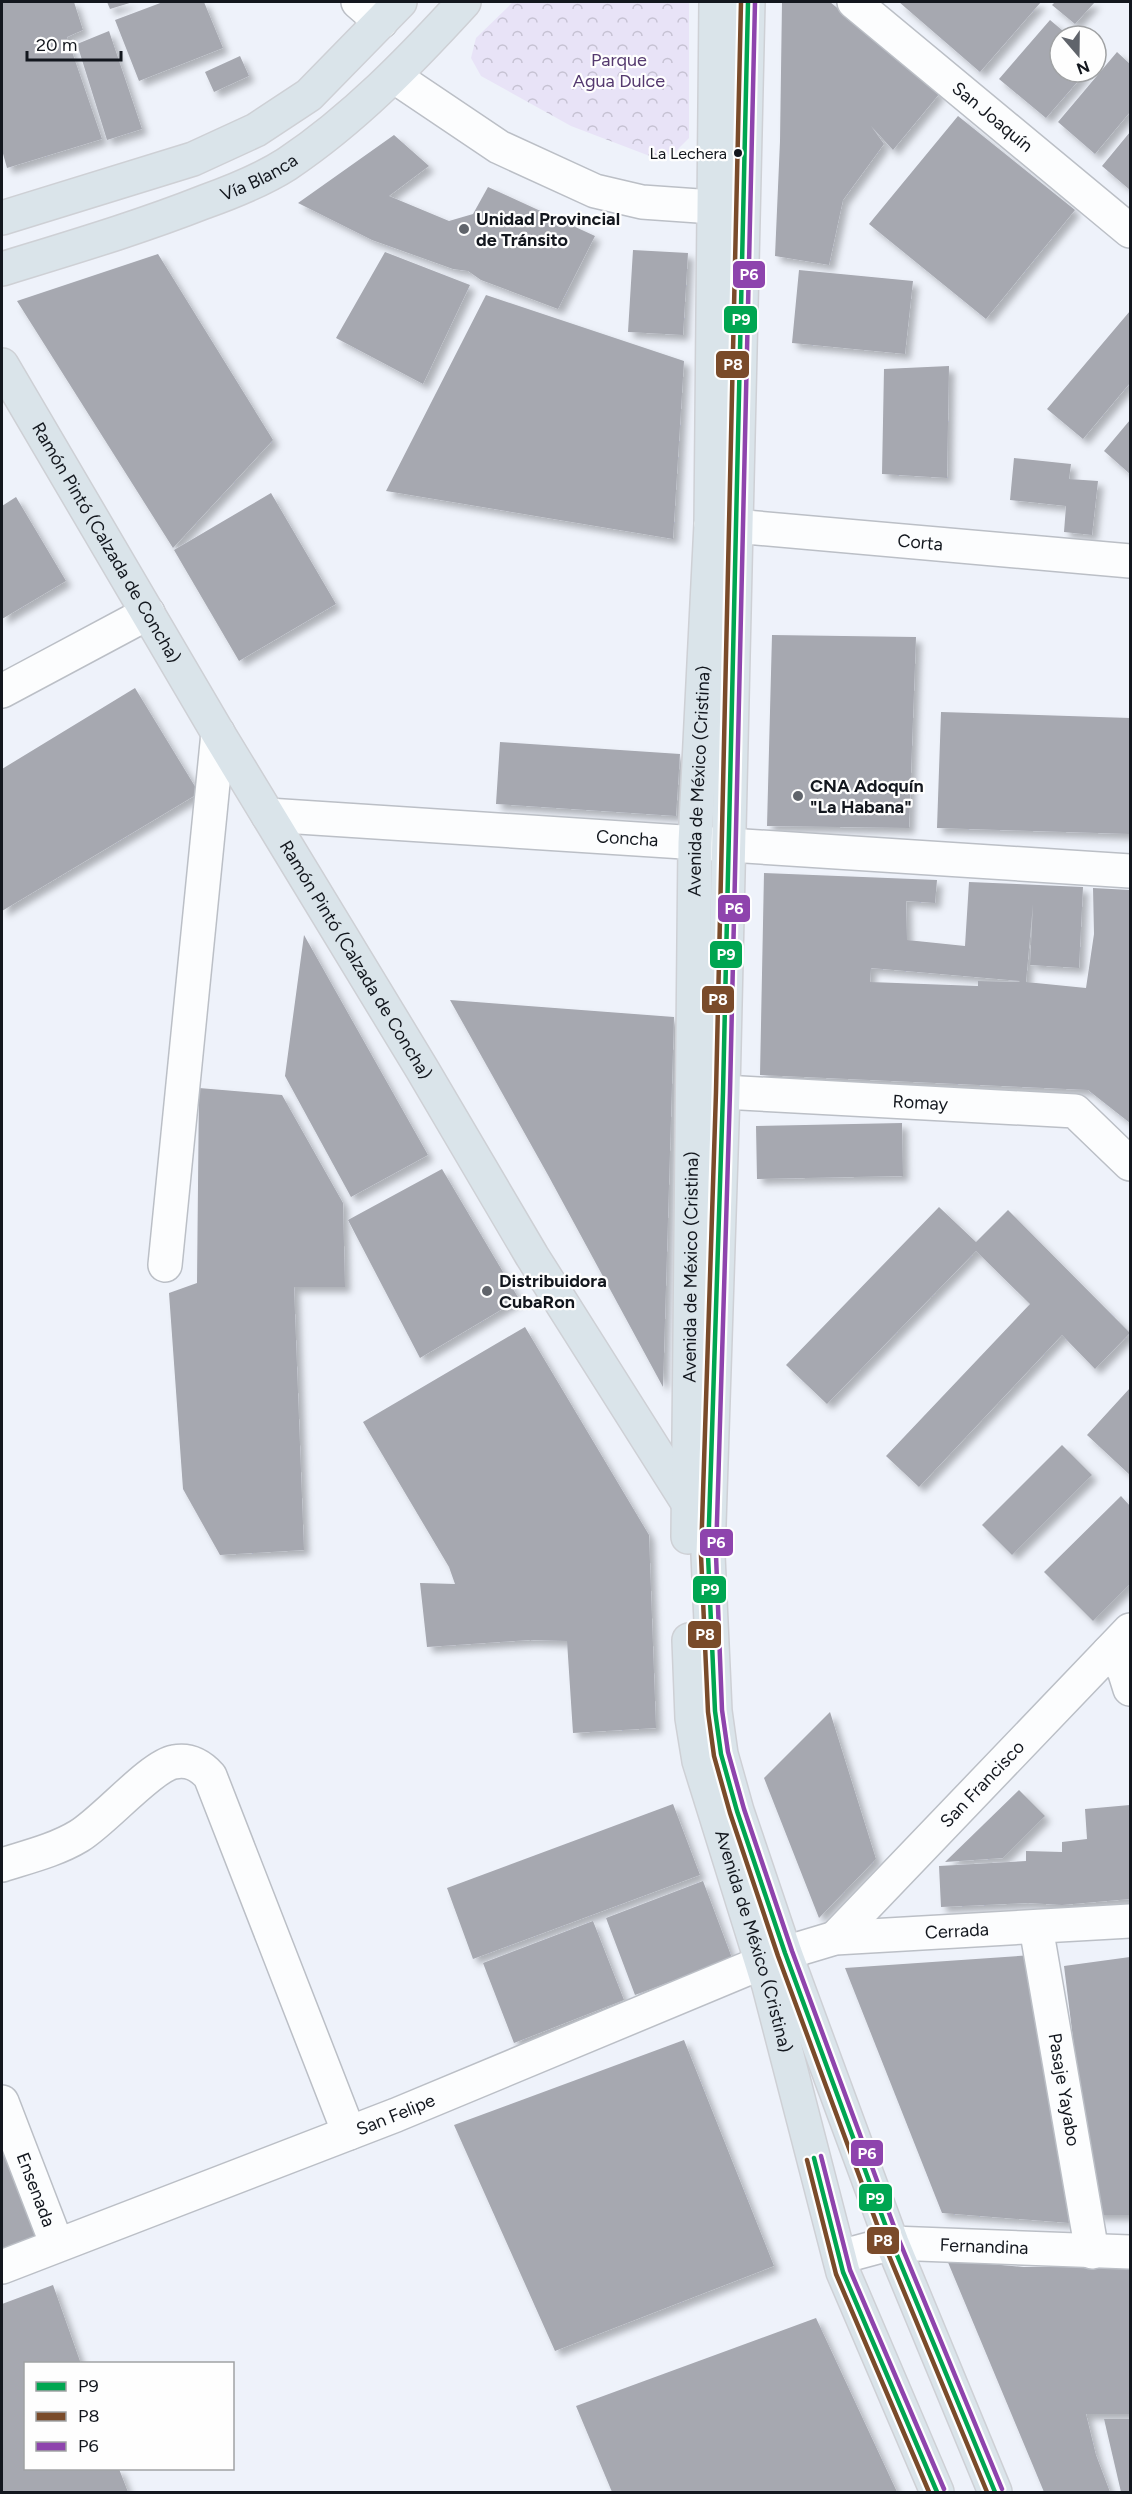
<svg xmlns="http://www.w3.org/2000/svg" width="1132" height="2494" viewBox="0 0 1132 2494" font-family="Figtree,sans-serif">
	<defs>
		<pattern id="park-crowns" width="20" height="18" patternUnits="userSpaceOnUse" patternTransform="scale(1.5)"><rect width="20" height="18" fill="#e8e3f7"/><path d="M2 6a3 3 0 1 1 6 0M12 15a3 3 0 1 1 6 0" fill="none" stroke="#c6c2d3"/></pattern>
		<filter id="shadow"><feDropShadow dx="5.5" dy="5.5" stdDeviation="3" flood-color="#0004"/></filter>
	</defs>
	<rect width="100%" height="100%" fill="#eef2fa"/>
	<path fill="url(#park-crowns)" d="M513 2H689V138L674 153 655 158 571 126 481 76 471 58 476 38Z"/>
	<path fill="#a6a8b0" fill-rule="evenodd" filter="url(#shadow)" d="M2 2H74L83 30 67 37 102 139 7 168 2 150Z
		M107 2H133L110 9Z
		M163 2H204L223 48 139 81 115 20Z
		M782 2H830L940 93 893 150 871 126 884 144 843 200 829 265 775 256 780 141Z
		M899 2H1041L980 72Z
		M1055 2H1095L1075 24 1052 5Z
		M1050 20 1069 36H1060V72H1086L1046 118 999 79Z
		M109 31 142 129 107 140 77 44Z
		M1117 52 1130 64V112L1095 154 1058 122Z
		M240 56 249 76 214 92 205 72Z
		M958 116 1075 210 986 319 869 224Z
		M1130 132V190L1102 166Z
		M394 135 429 166 389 196 449 221 473 214 488 187 595 236 558 309 481 280 468 271 453 269 372 240 298 203Z
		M633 250 688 253 683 335 628 332Z
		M385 252 470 285 423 384 336 338Z
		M158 254 273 440 173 548 17 301Z
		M799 270 913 281 905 354 792 343Z
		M486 295 684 361 673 539 386 491Z
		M1130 311V383L1083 439 1047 409Z
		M949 366 947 478 882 474 884 369Z
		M1130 420V474L1104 451Z
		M1014 458 1071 464 1069 479 1098 481 1092 535 1064 532 1066 506 1010 500Z
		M271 493 336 604 239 661 174 550Z
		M16 497 66 581 2 619V506Z
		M772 635 916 637 909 828 767 826Z
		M135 688 199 793 2 911V769Z
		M941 712 1130 718V834L937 828Z
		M500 742 680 754 676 816 496 804Z
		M764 873 937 880 935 903 906 901 907 940 965 946 969 882 1083 887 1079 968 1030 965 1033 904 1026 982 1086 988 1094 934 1093 888 1130 890V1123L1088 1090 760 1075ZM871 968 1020 981V982L978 981V986L870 982Z
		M304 935 428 1155 351 1197 285 1076Z
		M450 1000 674 1017 663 1387 548 1175Z
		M199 1088 282 1095 343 1203 345 1287H294L304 1550 220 1555 183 1489 169 1293 197 1283Z
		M902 1123 903 1176 757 1179 756 1126Z
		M442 1169 519 1299 420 1358 348 1220Z
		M939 1207 976 1242 1008 1210 1130 1333 1095 1369 1062 1335 919 1487 886 1456 1030 1304 976 1251 827 1404 786 1365Z
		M525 1327 649 1535 656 1728 573 1733 567 1641 530 1640 427 1647 420 1583 455 1584 449 1567 363 1422Z
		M1130 1388V1475L1087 1435Z
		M1062 1445 1092 1475 1012 1555 982 1525Z
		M1121 1496 1130 1506V1584L1093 1621 1044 1572Z
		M830 1712 876 1859 819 1918 764 1778Z
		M1019 1790 1045 1816 1003 1858 945 1862Z
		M673 1804 700 1875 473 1959 447 1888Z
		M1130 1805V1899L1062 1905 1028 1903 941 1907 939 1866 1026 1861V1851L1062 1852V1842L1087 1839 1085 1809Z
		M703 1881 732 1958 635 1995 606 1918Z
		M593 1921 624 2000 514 2043 483 1963Z
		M1032 1955 1069 2223 942 2213 845 1968Z
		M1130 1957V2215H1095L1064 1966Z
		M684 2040 774 2266 555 2351 454 2125Z
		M2 2137 40 2241 2 2256Z
		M947 2260 1024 2267 1130 2266V2414H1086L1096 2455 1110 2492H1044Z
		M53 2285 81 2364H26V2469H119L128 2492H2V2304Z
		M816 2318 897 2492H612L576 2406Z
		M1104 2419H1130V2492H1121Z"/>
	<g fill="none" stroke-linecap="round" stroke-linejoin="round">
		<defs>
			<g id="minor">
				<path d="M358 2 381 22"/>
				<path id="s1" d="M854 2 1130 231"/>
				<path d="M395 77 499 147 595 191 642 202 713 207"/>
				<path id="s2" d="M711 524 1130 561"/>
				<path d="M2 691 148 613"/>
				<path id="s3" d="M268 815 1130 871"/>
				<path id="s4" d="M695 1097 723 1092 1075 1111 1130 1164"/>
				<path d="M165 1265 218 733"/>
				<path d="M1109 1652 1124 1670 1130 1689"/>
				<path d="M2 1865C27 1857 56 1850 79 1836 104 1821 151 1766 174 1762 189 1759 200 1765 210 1776L349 2133"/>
				<path id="s5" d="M1036 1927 1092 2252"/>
				<path id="s6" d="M835 1938 1130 1630"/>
				<path id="s7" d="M2 2102 57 2245"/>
				<path id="s8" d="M840 2257 892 2243 1130 2252"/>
				<path id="s9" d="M2 2267 396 2115 785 1953 835 1938 1130 1921"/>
			</g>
			<g id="major">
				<path d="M748 2 723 1092 708 1555 715 1711 721 1754 737 1811 785 1953 892 2243 995 2492"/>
				<path d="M2 218 193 159 256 130 309 95 400 2"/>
				<path id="s10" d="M2 269C70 248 138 228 204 202 232 192 262 180 287 164 354 119 410 61 464 2"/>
				<path id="s11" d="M2 365 218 733 422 1069 532 1256 688 1503"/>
				<path id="s12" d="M688 1537 695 843 711 524 716 2"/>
				<path id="s13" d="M689 1640 692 1718 699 1761 769 1986 843 2272 937 2492"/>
			</g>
		</defs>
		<use href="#minor" stroke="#bbbfc6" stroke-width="36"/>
		<use href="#major" stroke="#ced0d5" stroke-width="36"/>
		<use href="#minor" stroke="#fcfdfe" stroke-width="33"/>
		<use href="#major" stroke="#dae4ea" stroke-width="33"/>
		<defs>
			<path id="bus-1" d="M748 2 723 1092 708 1555 715 1711 721 1754 737 1811 785 1953 892 2243 995 2492
				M814 2158 843 2272 937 2492"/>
			<path id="bus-2" d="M741 2 716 1092 701 1555 708 1712 714 1756 730 1813 778 1956 885 2246 987 2492
				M807 2160 836 2274 929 2492"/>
			<path id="bus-3" d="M755 2 730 1092 716 1555 722 1710 728 1752 744 1809 792 1951 899 2240 1002 2489
				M821 2156 850 2270 944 2489"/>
		</defs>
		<use href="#bus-1" stroke="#fefefe" stroke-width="9"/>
		<use href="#bus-2" stroke="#fefefe" stroke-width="9"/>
		<use href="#bus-3" stroke="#fefefe" stroke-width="9"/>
		<use href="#bus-1" stroke="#00a651" stroke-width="4.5"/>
		<use href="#bus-2" stroke="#7a4b2a" stroke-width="4.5"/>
		<use href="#bus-3" stroke="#8e44ad" stroke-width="4.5"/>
	</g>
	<circle fill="#13171e" stroke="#fefefe" stroke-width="2" cx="738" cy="153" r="5"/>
	<g fill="#60646b" stroke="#fefefe" stroke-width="2">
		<circle cx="464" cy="229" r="6"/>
		<circle cx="798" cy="796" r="6"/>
		<circle cx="487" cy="1291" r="6"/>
	</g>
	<g text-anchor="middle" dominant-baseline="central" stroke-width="4.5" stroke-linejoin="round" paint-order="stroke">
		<g font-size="16" fill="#13171e" stroke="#fefefe" text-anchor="end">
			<text x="727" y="153">La Lechera</text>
		</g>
		<g font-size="18" fill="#54396f" stroke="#fefefe">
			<text x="619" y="60">Parque<tspan x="619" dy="21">Agua Dulce</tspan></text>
		</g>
		<g font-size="18" fill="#13171e" stroke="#fefefe">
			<text stroke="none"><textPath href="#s1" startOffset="180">San Joaquín</textPath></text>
			<text stroke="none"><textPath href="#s10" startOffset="273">Vía Blanca</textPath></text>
			<text stroke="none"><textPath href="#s11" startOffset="206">Ramón Pintó (Calzada de Concha)</textPath></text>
			<text stroke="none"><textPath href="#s2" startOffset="210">Corta</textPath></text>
			<text stroke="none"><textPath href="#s12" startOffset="756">Avenida de México (Cristina)</textPath></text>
			<text stroke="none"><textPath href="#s3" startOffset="360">Concha</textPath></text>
			<text stroke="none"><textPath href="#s11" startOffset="692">Ramón Pintó (Calzada de Concha)</textPath></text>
			<text stroke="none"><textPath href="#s4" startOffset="226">Romay</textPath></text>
			<text stroke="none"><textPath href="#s12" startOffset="270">Avenida de México (Cristina)</textPath></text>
			<text stroke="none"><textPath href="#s6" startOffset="213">San Francisco</textPath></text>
			<text stroke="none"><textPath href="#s9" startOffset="1018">Cerrada</textPath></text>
			<text stroke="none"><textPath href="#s13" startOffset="310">Avenida de México (Cristina)</textPath></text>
			<text stroke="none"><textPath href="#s5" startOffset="165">Pasaje Yayabo</textPath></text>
			<text stroke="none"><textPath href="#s9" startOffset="422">San Felipe</textPath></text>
			<text stroke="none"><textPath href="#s7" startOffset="94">Ensenada</textPath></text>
			<text stroke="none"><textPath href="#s8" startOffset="146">Fernandina</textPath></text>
		</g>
		<g font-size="18" font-weight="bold" fill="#13171e" stroke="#fefefe" text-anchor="start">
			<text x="476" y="219">Unidad Provincial<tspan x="476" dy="21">de Tránsito</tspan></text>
			<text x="810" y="786">CNA Adoquín<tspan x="810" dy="21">"La Habana"</tspan></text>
			<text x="499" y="1281">Distribuidora<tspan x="499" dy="21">CubaRon</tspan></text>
		</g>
	</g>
	<g stroke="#fefefe" stroke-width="2">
		<rect x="732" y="260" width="34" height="29" rx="6" fill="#8e44ad"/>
		<rect x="723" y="305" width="35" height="29" rx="6" fill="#00a651"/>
		<rect x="715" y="350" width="35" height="29" rx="6" fill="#7a4b2a"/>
		<rect x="717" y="894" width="34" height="29" rx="6" fill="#8e44ad"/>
		<rect x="709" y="940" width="34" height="29" rx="6" fill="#00a651"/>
		<rect x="701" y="985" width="34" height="29" rx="6" fill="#7a4b2a"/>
		<rect x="699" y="1528" width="35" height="29" rx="6" fill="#8e44ad"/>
		<rect x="692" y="1575" width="35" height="29" rx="6" fill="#00a651"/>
		<rect x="687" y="1620" width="35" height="29" rx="6" fill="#7a4b2a"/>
		<rect x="850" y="2139" width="34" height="28" rx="6" fill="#8e44ad"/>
		<rect x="858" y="2183" width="35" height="29" rx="6" fill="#00a651"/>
		<rect x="866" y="2226" width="34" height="29" rx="6" fill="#7a4b2a"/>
	</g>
	<g font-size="16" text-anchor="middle" font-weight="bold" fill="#fff">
		<text x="749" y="280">P6</text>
		<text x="741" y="325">P9</text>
		<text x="733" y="370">P8</text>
		<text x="734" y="914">P6</text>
		<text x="726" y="960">P9</text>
		<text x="718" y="1005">P8</text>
		<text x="716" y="1548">P6</text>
		<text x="710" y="1595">P9</text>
		<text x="705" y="1640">P8</text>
		<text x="867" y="2159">P6</text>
		<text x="875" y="2204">P9</text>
		<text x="883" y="2246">P8</text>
	</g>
	<rect width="1132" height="2494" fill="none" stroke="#13171e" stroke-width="6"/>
	<rect x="24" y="2362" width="210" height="108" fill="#fefefe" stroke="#a0a2a4" stroke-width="1.5"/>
	<rect x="36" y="2382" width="30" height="9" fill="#00a651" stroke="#a0a2a4" stroke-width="1.5"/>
	<text x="78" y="2392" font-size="18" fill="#13171e">P9</text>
	<rect x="36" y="2412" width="30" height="9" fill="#7a4b2a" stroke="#a0a2a4" stroke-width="1.5"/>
	<text x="78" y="2422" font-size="18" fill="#13171e">P8</text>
	<rect x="36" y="2442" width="30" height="9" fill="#8e44ad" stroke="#a0a2a4" stroke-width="1.5"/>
	<text x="78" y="2452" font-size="18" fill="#13171e">P6</text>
	<g transform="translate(1078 54) rotate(160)"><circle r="28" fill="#fefefe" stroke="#a0a2a4" stroke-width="1.5"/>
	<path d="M0-4.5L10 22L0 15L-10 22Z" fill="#60646b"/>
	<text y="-9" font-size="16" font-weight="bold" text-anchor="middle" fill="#13171e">N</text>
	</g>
	<path d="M27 51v9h94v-9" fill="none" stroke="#13171e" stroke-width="3"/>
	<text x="36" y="51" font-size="18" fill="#13171e" stroke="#fefefe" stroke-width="4.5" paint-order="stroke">20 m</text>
</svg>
